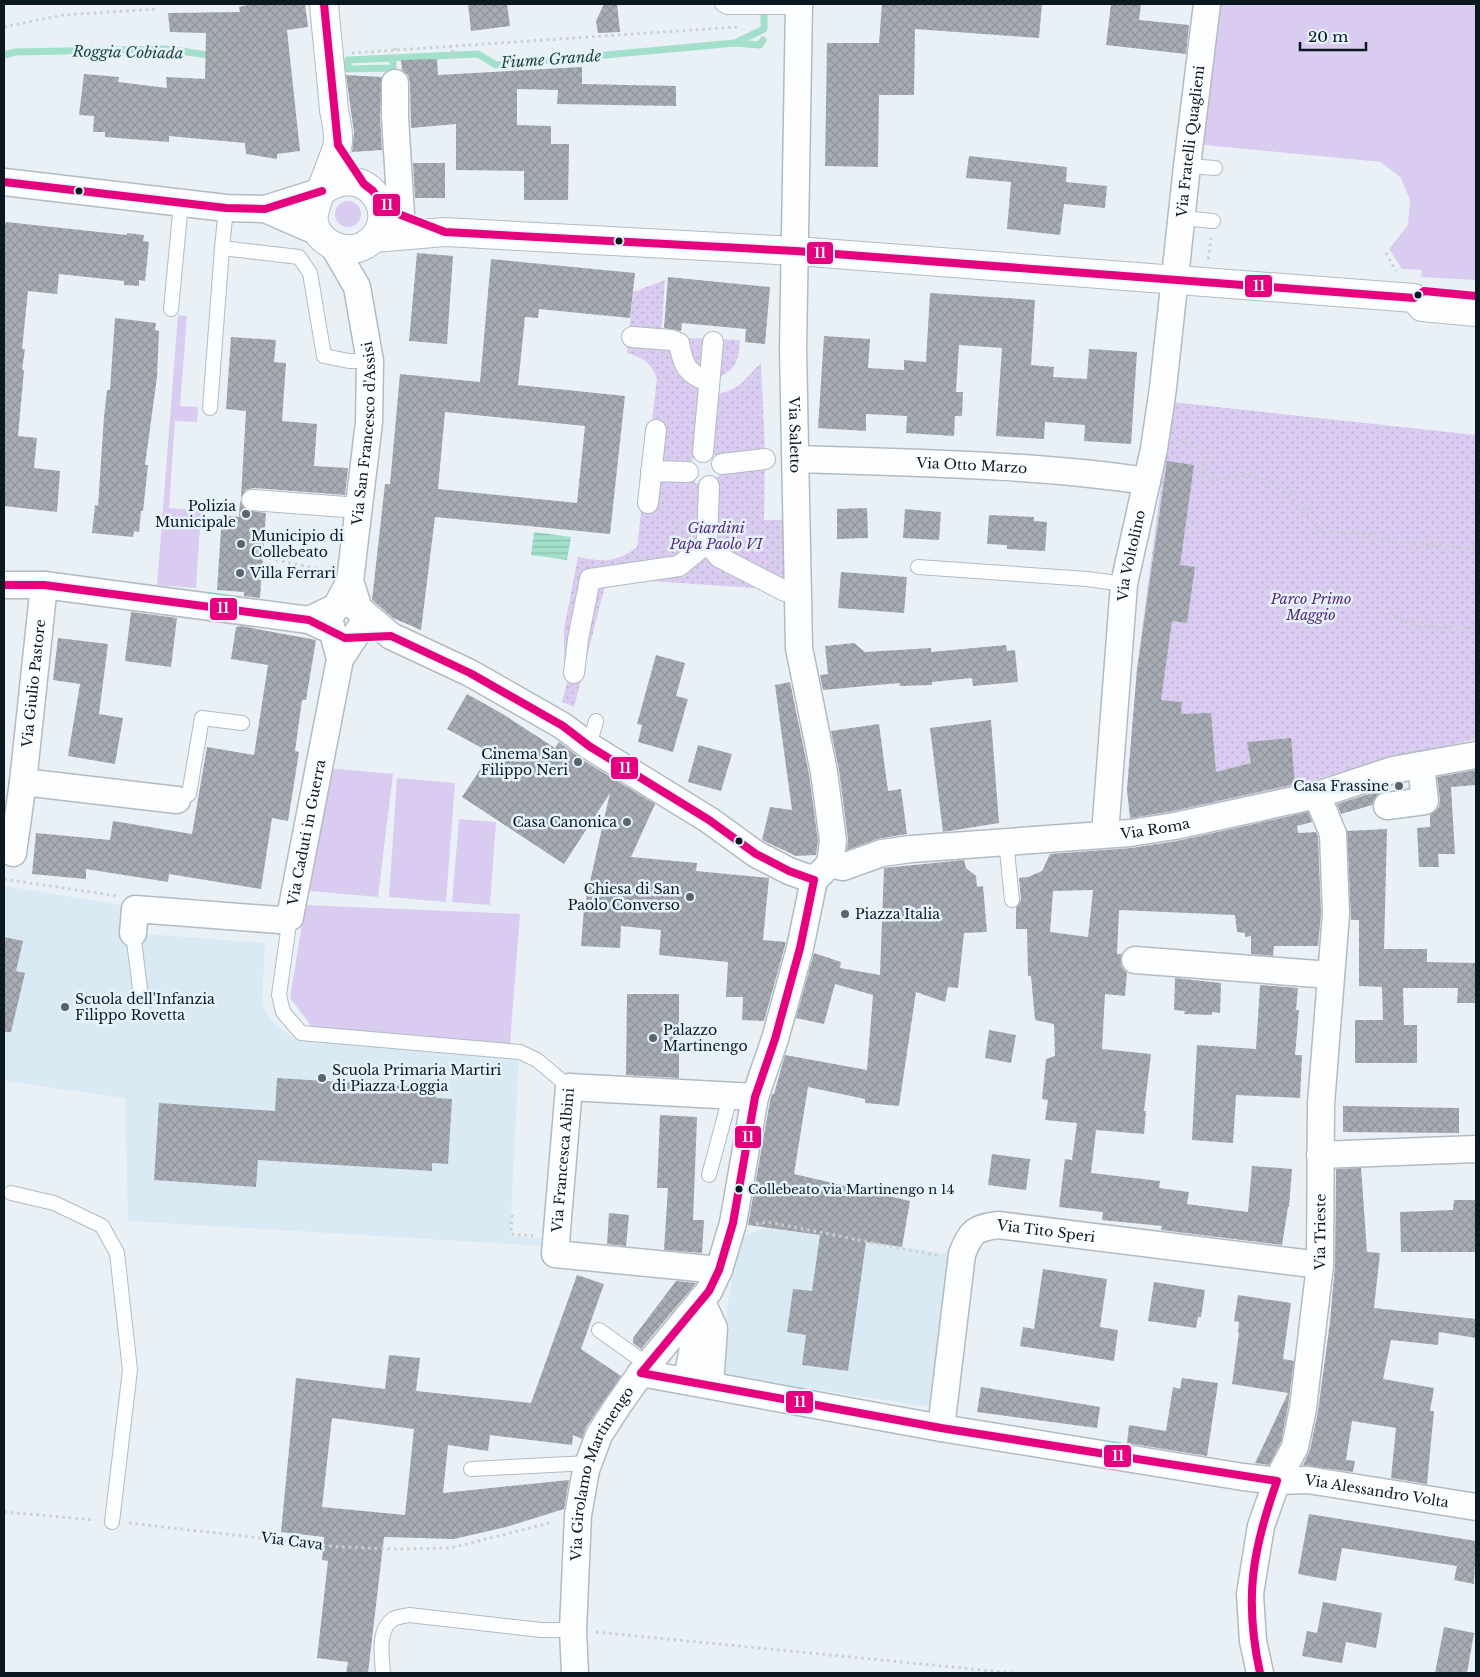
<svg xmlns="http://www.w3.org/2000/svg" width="1480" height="1677" viewBox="0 0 1480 1677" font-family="'Libre Baskerville',serif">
	<defs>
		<pattern id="park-dots" width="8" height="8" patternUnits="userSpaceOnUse" patternTransform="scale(1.25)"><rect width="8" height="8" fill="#daccf0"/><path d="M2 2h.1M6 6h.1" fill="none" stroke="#baaece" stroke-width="1.8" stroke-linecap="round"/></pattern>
		<pattern id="water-rules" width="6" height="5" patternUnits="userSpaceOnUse" patternTransform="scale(1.25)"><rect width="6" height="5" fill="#a2e0cb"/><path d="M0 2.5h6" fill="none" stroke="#8abfae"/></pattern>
		<pattern id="building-cross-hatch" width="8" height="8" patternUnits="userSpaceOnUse" patternTransform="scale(1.25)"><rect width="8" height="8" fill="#a7acb4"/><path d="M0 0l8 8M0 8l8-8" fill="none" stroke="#8f939a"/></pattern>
	</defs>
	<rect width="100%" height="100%" fill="#eaf1f6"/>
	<path fill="#d9eaf5" d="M4 886 126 906 133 933 265 943 262 1004 270 1019 294 1039 519 1057 510 1236 542 1239V1246L128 1221 125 1098 4 1081Z
		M766 1228 952 1254 930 1407 724 1376 727 1308 740 1233 748 1234Z"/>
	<path fill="#daccf0" d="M1218 4H1476V280L1421 277 1422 270 1402 269 1389 249 1408 225 1410 200 1401 178 1381 162 1204 145Z
		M335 214a13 13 0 1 1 26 0a13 13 0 1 1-26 0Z
		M178 315 187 316 180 406 198 407 197 422 175 421 169 508 201 511 196 588 157 585Z
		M327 768 393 774 378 897 309 891Z
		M397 778 455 783 446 902 389 897Z
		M459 819 496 822 490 905 452 902Z
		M305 905 520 914 510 1044 313 1028 290 998Z"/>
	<path fill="url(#park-dots)" fill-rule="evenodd" d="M665 280 661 337 740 340C738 366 735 370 712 381L711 395C741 391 742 381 761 363L765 452 764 520H785L784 586 766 589 607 578 574 707 562 702 567 682 564 655V629L578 557C604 562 616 563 637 547L657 378C650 362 643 358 627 353L633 292ZM712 453C736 468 707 500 690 477V462L697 454Z
		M1172 402 1476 435V739L1374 762 1314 780 1261 801 1131 819 1127 790 1137 668Z"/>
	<path fill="url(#water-rules)" d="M534 532 571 537 567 560 531 555Z"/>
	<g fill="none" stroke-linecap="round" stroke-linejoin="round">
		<path stroke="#a2e0cb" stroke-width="7" d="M735 43 760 45 763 40
			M4 55 15 52 166 49 215 56
			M393 59V68L348 69V60L478 54 496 65 735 43 764 29V7"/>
	</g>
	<path fill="url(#building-cross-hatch)" fill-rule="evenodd" d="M252 4H305L308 27 287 30 300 151 277 154V159L246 154 245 143 169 136V142L105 137V132H93L94 116 79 115 84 74 119 77 118 82 167 88 166 77 205 79 206 33 170 32 168 13 240 12 239 7Z
		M468 4H507L510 26 471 31Z
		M604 4H617L620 32 598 33 596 21Z
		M882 4H1042L1039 38 915 29 914 95H879L878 167 825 166 827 43H879Z
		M1111 4H1141L1139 20 1189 25 1186 54 1106 45Z
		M437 59 438 75 582 67V84L676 86V106L557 104 558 90 517 89V125L551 126V144H569L568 200H524V171L456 170V124L411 128 410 83 408 75 402 70 401 60Z
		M346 75 382 77 380 117 382 150 352 152 354 133Z
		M969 156 1067 167 1066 182 1107 186 1105 208 1064 204 1060 235 1007 229 1011 182 966 178Z
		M413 163H445V198H415Z
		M6 222 127 235V233L144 235 143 241 149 242 145 281 139 280V286L124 285V281L59 274 57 294 28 291 22 349H25L22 370H24L18 436 37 438 34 468 60 471 57 512 4 506V227Z
		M417 253 453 256 447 344 409 341Z
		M491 259 635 273 630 318 539 309 538 318 525 317 518 385 625 396 610 534 435 517 421 630 393 618 372 600 385 484H390L400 374 480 382ZM445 412 585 426 577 503 438 489Z
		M668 277 770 287 765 344 745 342 746 329 682 323 681 331 664 328Z
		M930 293 1035 300 1031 365 1054 367 1053 377 1087 379 1089 349 1137 352 1131 444 1084 441 1085 425 1045 422 1044 439 996 436 1002 348 959 345 956 392H963L962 416H955L954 436 906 433 907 416 866 414V431L818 428 824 336 870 339 868 368 904 370V360L926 362Z
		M115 318 156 323 155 330 159 331 157 377 145 465H148L143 511H141L139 532 134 531 133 537 92 533 95 505 98 506 104 417 107 390H110Z
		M231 337 276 340 274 362 286 363 282 421 317 424 314 466 348 468 345 495 253 488 246 490 241 497 246 411 226 409Z
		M1167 461 1194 465 1180 565 1195 567 1187 623 1172 621 1161 700 1182 702 1181 714 1211 713 1216 772 1251 763 1247 742 1291 738 1295 784 1172 811 1130 818 1127 790 1137 670Z
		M240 501 246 510 266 513 260 598 244 596V592L217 590 222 515 239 517Z
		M867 508 868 538 837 539V509Z
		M905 509 941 512 939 540 903 538Z
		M989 515 1034 517V521L1047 522 1045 551 1007 549V545L987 544Z
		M841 572 907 577 904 613 838 608Z
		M131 612 177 618 171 667 125 661Z
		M241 626 316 640 306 700H302L295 751 299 752 288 821 272 818 261 889 169 874 168 882 86 869V879L32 874 36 833 110 840 113 821 192 834 207 747 254 755 268 665 231 659 236 627Z
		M58 638 108 644 99 714 123 718 115 764 68 756 80 684 53 680Z
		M854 643 865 652 931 648V652L1006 645 1007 651 1015 650 1018 682 973 686 972 678 932 682V685L900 686 899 683 823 690 820 675 828 674 825 646Z
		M656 655 685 663 676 696 688 699 673 752 638 742 642 725 637 724Z
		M790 682 809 774 818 841 816 855 796 856 762 840 770 807 792 810 775 685Z
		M467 694 501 713 555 748 559 742 581 759 655 804 631 857 697 863 696 871 769 878 763 940 786 942 764 1021 742 1020 743 997H726L728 962 659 955 661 930 621 926 620 948 581 946 584 908 610 793 564 864 462 797 491 753 447 729Z
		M991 720 999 823 943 832 930 728Z
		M879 724 888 791 901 789 907 834 877 839 847 850 848 839 839 770 831 731Z
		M698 745 732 754 721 791 688 782Z
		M1476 770V785L1451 787 1455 854H1438L1439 867H1419L1417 828 1430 827V815L1439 807 1440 800 1437 777Z
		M1388 788V791L1378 794 1372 805 1341 814 1337 804Z
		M1308 812 1312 822 1297 826 1298 833 1316 832 1318 837 1321 914 1318 946H1274L1273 956 1251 954V936L1245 937V933L1237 932 1235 915 1119 910 1117 954H1122L1121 966 1127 973 1125 996 1105 994 1102 1049 1151 1054 1144 1111H1146L1144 1134 1096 1130 1091 1173 1160 1181 1159 1188 1189 1192 1187 1204 1248 1212 1252 1166 1292 1169 1289 1207H1288L1282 1245 1161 1230 1162 1226 1102 1220 1103 1212 1059 1207 1065 1159 1072 1160 1077 1123 1045 1120 1048 1100 1042 1099 1046 1059 1055 1056 1054 1024 1035 1020 1031 976H1028L1027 929H1016V908L1021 900 1019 878 1028 877 1042 871 1050 854 1131 848 1177 841ZM1093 890 1088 937 1050 932 1053 891Z
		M1387 829 1384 949H1427V962L1476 963V1003H1457L1458 988H1403L1404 1025H1417V1063H1355V1020H1383L1382 987 1359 986V920H1351L1347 831Z
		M964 860 966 868 976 876 977 887 983 886 987 932 964 933 958 988 948 987 945 1002 916 992 899 1106 865 1103V1099L808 1087 794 1174 910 1201 902 1247 866 1242 848 1371 802 1365 806 1335 787 1332 793 1289 812 1291 820 1235 748 1225 770 1101 772 1094H774L785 1055 867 1070 873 995 835 984 824 1024 796 1018 814 953 841 962 840 968 880 975 884 868Z
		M4 937 23 941 16 971 25 973 11 1032H4Z
		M1175 978 1221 983 1220 1013 1212 1012V1015L1184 1014 1185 1011 1174 1010Z
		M1260 985 1298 988 1296 1010H1299L1295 1055H1302L1300 1098 1236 1095 1233 1143 1192 1140 1197 1045 1256 1049Z
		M627 994H679V1078L626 1075Z
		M989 1030 1016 1035 1011 1063 985 1058Z
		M277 1078 437 1088 436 1098 452 1099 448 1164 432 1163V1171L258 1160 256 1187 154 1180 159 1103 275 1111Z
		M1343 1106 1459 1108V1133L1343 1132Z
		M660 1115 697 1117 693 1220H704L702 1253 664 1250 668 1188H657Z
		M992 1154 1030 1159 1026 1190 988 1185Z
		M1361 1168 1367 1252 1380 1253 1374 1308 1476 1319V1338L1439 1332 1438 1345 1391 1340 1383 1379 1434 1388 1430 1411H1434L1427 1484 1391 1478 1396 1428 1352 1421 1346 1460 1355 1461 1353 1472 1303 1465 1310 1450 1318 1411 1330 1322 1335 1265 1336 1169Z
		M1454 1200H1476V1252H1401L1400 1212 1453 1210Z
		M609 1213 629 1215 626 1246 607 1244Z
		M1043 1269 1107 1279 1100 1327 1118 1330 1114 1361 1020 1346 1023 1327 1034 1329Z
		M577 1275 604 1284 581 1349 621 1376 586 1427 582 1439 573 1435 572 1445 490 1435 488 1451 448 1445 443 1493 569 1480 564 1509 506 1527 454 1539 384 1537 368 1673H346L348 1662 317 1658 328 1561 322 1560 324 1537 281 1532 296 1378 385 1389 389 1355 420 1358 416 1391 531 1403ZM332 1418 414 1429 405 1515 322 1507Z
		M676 1281 696 1283 641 1349 633 1343V1338Z
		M1154 1282 1205 1290 1201 1317H1198L1196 1328 1148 1321Z
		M1238 1295 1291 1303 1283 1359 1294 1361 1288 1406 1281 1442 1269 1465 1255 1463 1288 1393 1232 1384 1239 1333H1238L1239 1322 1234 1321Z
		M1182 1378 1218 1383 1207 1456 1127 1443 1129 1425 1166 1431 1173 1387 1180 1389Z
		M981 1387 1100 1407 1097 1428 977 1412Z
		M1309 1514 1476 1541 1474 1584 1454 1580 1457 1566 1342 1548 1336 1581 1298 1574Z
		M1323 1602 1382 1613 1376 1648 1346 1642 1342 1663 1302 1656 1307 1631 1317 1633Z
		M1444 1627 1474 1633 1467 1673H1435Z"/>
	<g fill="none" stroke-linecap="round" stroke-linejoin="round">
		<defs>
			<path id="service" d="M722 4 727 7H799
				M1187 166 1215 168
				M226 208 222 248 299 257 310 273 324 356 349 361H370
				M1182 218 1213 221
				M171 309 181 203
				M210 408 222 248
				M918 567 1087 579 1124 584
				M589 746 596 721
				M177 800 189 794 202 718 242 723
				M1006 841 1012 900
				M290 917 279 995 283 1012 301 1033 520 1052 537 1060 569 1087
				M133 933 143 1013
				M709 1175 730 1097
				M11 1193 54 1203 102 1226 117 1253 130 1370 112 1522
				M599 1330 648 1365
				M471 1469 589 1463
				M383 1673C382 1657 377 1630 393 1619 397 1617 404 1616 409 1615L541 1630H573"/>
			<path id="pedestrian" d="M632 337 671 340 679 343C683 365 687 375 709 381
				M703 452 713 342
				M722 464 765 459
				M651 471 688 472
				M252 500 359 508
				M648 503 656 430
				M707 543 719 557 785 591
				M574 673 578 639 590 579 679 566 707 543 709 486"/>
			<g id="minor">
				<path id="s1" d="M799 4 793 349 799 648 824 772 833 841 830 864"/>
				<path d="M395 83V117L401 215"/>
				<path d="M4 182 226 208 265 209 322 191"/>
				<path d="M265 209 318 232"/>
				<path id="s2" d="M797 459C913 463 1032 464 1147 481"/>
				<path d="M350 581 359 609 391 636 470 673 563 726 589 746 709 820 756 854 789 871 814 880"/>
				<path d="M4 585H44L309 620 324 627"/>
				<path id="s3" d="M309 620 336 607 350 581 369 422 370 361 357 287 334 247"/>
				<path d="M23 782 177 800"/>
				<path d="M1387 806 1425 801 1421 765"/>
				<path id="s4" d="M1105 834 1124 584 1154 449 1163 388 1187 166 1207 4"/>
				<path id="s5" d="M13 853 23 782 44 585"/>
				<path id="s6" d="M830 864 843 867 882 853 911 849 1130 833 1175 826 1317 795 1393 770 1476 755"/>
				<path id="s7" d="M133 933 135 909 266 919 280 920 290 917 340 659 363 624C364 608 350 599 336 607L329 618 340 659"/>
				<path d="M1135 960 1330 975"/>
				<path d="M1320 1155 1476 1149"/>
				<path id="s8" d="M719 1270 555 1254 569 1087 755 1097"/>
				<path d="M701 1300 714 1328 710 1385"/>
				<path id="s9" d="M641 1373 941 1428 1243 1477 1277 1481 1308 1480 1476 1507"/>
				<path d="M687 1381 701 1301"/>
				<path id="s10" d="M941 1428 962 1254C971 1232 974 1228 998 1225L1320 1265"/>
				<path id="s11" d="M575 1673 573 1630 578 1515 586 1470 599 1435 617 1407 641 1373 709 1291 719 1270 733 1223 755 1097 775 1039 800 948 814 880 830 864"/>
				<path id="s12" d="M1260 1673 1253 1641 1250 1594 1261 1526 1277 1481 1295 1447 1303 1408 1320 1265 1321 1104 1336 914 1333 834 1317 795"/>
			</g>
			<path id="tertiary" d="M322 191C367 157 406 220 365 245 346 256 319 244 314 223 311 208 332 165 337 147 340 137 336 121 334 110 331 74 327 39 324 4
				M374 238 445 232 796 251 1414 298 1422 307 1476 312"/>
		</defs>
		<use href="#service" stroke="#b2bbc1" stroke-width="16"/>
		<use href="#pedestrian" stroke="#b2bbc1" stroke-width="22"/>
		<use href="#minor" stroke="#b2bbc1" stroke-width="29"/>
		<use href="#tertiary" stroke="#b2bbc1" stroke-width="30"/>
		<path stroke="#ccced1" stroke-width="3" stroke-dasharray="2.5 4" stroke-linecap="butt" d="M4 27 63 15 158 9
			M395 48 396 60
			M352 53 737 27
			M452 59 453 47
			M1386 253 1396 271
			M1208 259 1211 238
			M1178 440 1197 447 1205 459 1203 470 1209 480C1220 480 1240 474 1248 475 1280 478 1303 508 1321 532L1363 533 1389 541 1476 549
			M263 557 328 571
			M257 579 260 527
			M1388 613 1416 626 1469 628 1476 624
			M4 879 117 896
			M512 1215 511 1234 533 1236
			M756 1224 768 1222 939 1256
			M4 1512 95 1520
			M129 1523 339 1547 396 1549 451 1548 553 1522
			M596 1632 1013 1673"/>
		<use href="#service" stroke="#fcfdfe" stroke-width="14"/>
		<use href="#pedestrian" stroke="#fcfdfe" stroke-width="20"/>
		<use href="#minor" stroke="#fcfdfe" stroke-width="26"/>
		<use href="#tertiary" stroke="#fcfdfe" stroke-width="28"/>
		<defs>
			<path id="bus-1" d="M324 4 338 145 364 184 373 191 379 200 401 215 445 232 796 251 1414 298 1424 291 1476 296
				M4 182 226 208 265 209 322 191
				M4 585H44L309 620 345 638 391 636 470 673 563 726 589 746 709 820 756 854 789 871 814 880
				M641 1373 941 1428 1277 1481
				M641 1373 709 1291 719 1270 733 1223 755 1097 775 1039 800 948 814 880
				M1260 1673C1244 1599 1252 1551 1277 1481"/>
		</defs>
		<use href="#bus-1" stroke="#e5f2fb" stroke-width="11"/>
		<use href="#bus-1" stroke="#e5007d" stroke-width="8"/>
	</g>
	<g fill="#0c1820" stroke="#e5f2fb" stroke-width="2">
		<circle cx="79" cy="191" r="4.5"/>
		<circle cx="619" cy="241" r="4.5"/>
		<circle cx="1418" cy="295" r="4.5"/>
		<circle cx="739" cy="841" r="4.5"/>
		<circle cx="739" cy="1189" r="4.5"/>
	</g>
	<g fill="#5a646b" stroke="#e5f2fb" stroke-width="2">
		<circle cx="246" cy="514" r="5"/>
		<circle cx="241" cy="544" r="5"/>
		<circle cx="240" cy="573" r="5"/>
		<circle cx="578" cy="762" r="5"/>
		<circle cx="1399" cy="786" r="5"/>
		<circle cx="627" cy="822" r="5"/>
		<circle cx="690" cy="897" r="5"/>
		<circle cx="845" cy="914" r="5"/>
		<circle cx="65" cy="1007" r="5"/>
		<circle cx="653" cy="1038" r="5"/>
		<circle cx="322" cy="1078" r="5"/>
	</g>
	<g text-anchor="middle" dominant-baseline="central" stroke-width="5" stroke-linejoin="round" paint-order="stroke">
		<g font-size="13" fill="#0c1820" stroke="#e5f2fb" text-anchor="start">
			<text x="748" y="1189">Collebeato via Martinengo n 14</text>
		</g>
		<g font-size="14" fill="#0c1820" stroke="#e5f2fb">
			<text stroke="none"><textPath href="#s4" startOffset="699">Via Fratelli Quaglieni</textPath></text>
			<text stroke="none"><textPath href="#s3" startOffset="208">Via San Francesco d'Assisi</textPath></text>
			<text stroke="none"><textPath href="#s1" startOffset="431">Via Saletto</textPath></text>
			<text stroke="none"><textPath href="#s2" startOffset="175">Via Otto Marzo</textPath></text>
			<text stroke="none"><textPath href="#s4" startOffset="280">Via Voltolino</textPath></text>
			<text stroke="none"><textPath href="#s5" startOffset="171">Via Giulio Pastore</textPath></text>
			<text stroke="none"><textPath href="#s6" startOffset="329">Via Roma</textPath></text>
			<text stroke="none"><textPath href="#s7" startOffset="266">Via Caduti in Guerra</textPath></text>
			<text stroke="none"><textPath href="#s8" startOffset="259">Via Francesca Albini</textPath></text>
			<text stroke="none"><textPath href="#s12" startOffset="452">Via Trieste</textPath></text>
			<text stroke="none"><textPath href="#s10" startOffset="274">Via Tito Speri</textPath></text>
			<text stroke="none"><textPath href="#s11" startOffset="205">Via Girolamo Martinengo</textPath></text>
			<text stroke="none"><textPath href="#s9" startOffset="746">Via Alessandro Volta</textPath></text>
			<text transform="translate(292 1541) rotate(7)">Via Cava</text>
		</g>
		<g font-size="14" fill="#0c1820" stroke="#e5f2fb" text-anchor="start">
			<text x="236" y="506" text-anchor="end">Polizia<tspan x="236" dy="16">Municipale</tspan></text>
			<text x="251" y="536">Municipio di<tspan x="251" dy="16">Collebeato</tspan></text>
			<text x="250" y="573">Villa Ferrari</text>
			<text x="568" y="754" text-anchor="end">Cinema San<tspan x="568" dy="16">Filippo Neri</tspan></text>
			<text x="1389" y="786" text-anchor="end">Casa Frassine</text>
			<text x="617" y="822" text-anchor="end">Casa Canonica</text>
			<text x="680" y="889" text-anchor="end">Chiesa di San<tspan x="680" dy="16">Paolo Converso</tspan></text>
			<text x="855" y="914">Piazza Italia</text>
			<text x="75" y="999">Scuola dell'Infanzia<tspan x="75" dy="16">Filippo Rovetta</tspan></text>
			<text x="663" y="1030">Palazzo<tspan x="663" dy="16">Martinengo</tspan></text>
			<text x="332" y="1070">Scuola Primaria Martiri<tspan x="332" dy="16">di Piazza Loggia</tspan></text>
		</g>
		<g font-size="14" font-style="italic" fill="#552b75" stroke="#e5f2fb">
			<text x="716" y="528">Giardini<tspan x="716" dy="16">Papa Paolo VI</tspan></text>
			<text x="1311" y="599">Parco Primo<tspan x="1311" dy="16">Maggio</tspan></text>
		</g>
		<g font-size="15" font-style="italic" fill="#1f4638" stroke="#e5f2fb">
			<text transform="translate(128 52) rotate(1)">Roggia Cobiada</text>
			<text transform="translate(551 59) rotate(-4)">Fiume Grande</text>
		</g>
	</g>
	<g stroke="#e5f2fb" stroke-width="2">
		<rect x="372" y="193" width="29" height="24" rx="5" fill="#e5007d"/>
		<rect x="806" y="241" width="28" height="24" rx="5" fill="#e5007d"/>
		<rect x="1244" y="274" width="29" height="24" rx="5" fill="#e5007d"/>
		<rect x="209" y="597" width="29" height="24" rx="5" fill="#e5007d"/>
		<rect x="610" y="756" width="29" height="24" rx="5" fill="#e5007d"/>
		<rect x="734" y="1125" width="28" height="24" rx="5" fill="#e5007d"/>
		<rect x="785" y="1390" width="29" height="24" rx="5" fill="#e5007d"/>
		<rect x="1103" y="1444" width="29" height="24" rx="5" fill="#e5007d"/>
	</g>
	<g font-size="14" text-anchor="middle" font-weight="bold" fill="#fff">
		<text x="387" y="210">11</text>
		<text x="820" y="258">11</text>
		<text x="1259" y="291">11</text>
		<text x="223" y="613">11</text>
		<text x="625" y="773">11</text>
		<text x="748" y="1142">11</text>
		<text x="800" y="1407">11</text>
		<text x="1118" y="1461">11</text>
	</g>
	<rect width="1480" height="1677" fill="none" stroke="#0c1820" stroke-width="10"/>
	<path d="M1300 42v8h66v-8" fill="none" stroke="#0c1820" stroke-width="2.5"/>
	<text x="1308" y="42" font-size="15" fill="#0c1820" stroke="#e5f2fb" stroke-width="4" paint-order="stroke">20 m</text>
</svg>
